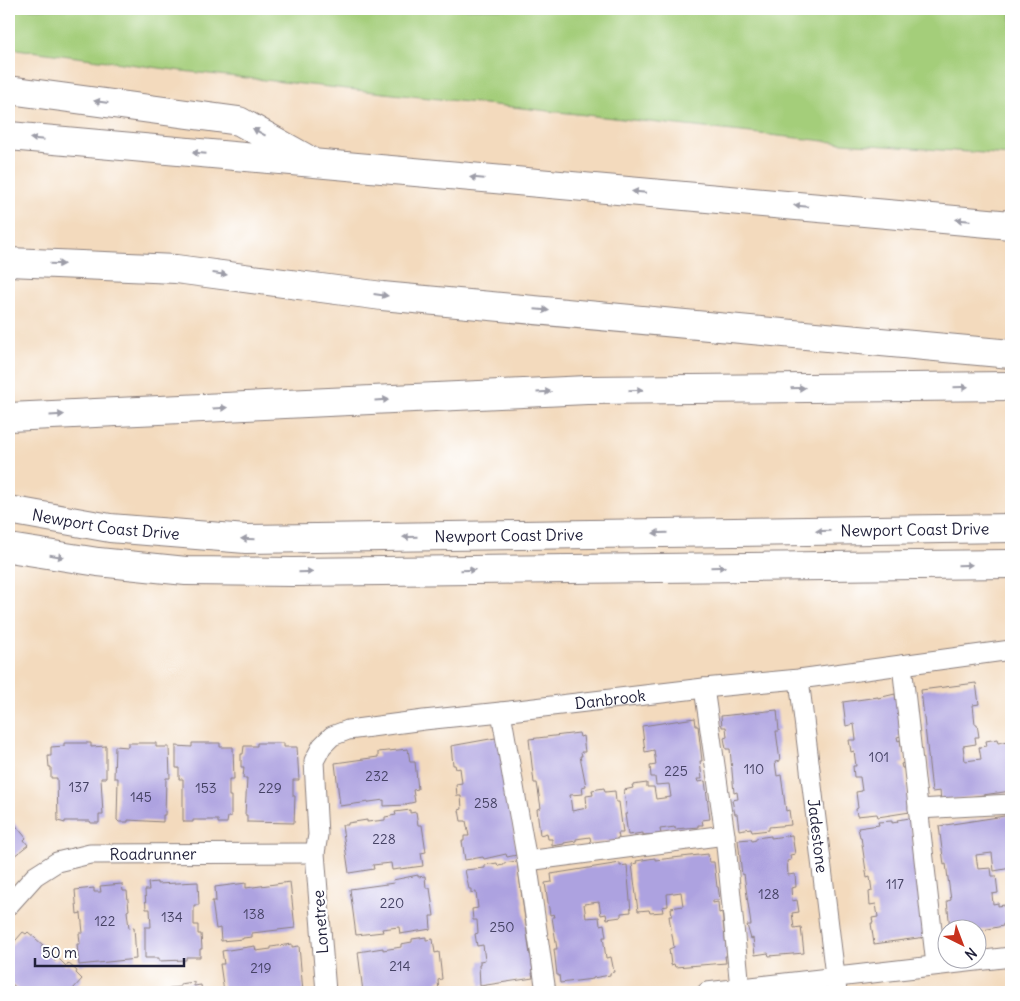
<svg xmlns="http://www.w3.org/2000/svg" width="1020" height="1001" viewBox="0 0 1020 1001" font-family="Delius,sans-serif">
	<rect width="100%" height="100%" fill="#fff"/>
	<filter id="ink" filterUnits="userSpaceOnUse"><feTurbulence type="fractalNoise" baseFrequency=".02" numOctaves="2"/><feDisplacementMap in="SourceGraphic" scale="10" xChannelSelector="R" yChannelSelector="G"/><feConvolveMatrix kernelMatrix="1 2 1 2 8 2 1 2 1" color-interpolation-filters="sRGB"/></filter>
	<filter id="wash" filterUnits="userSpaceOnUse"><feTurbulence type="fractalNoise" baseFrequency=".0096" numOctaves="4" result="noise"/><feDisplacementMap in="SourceGraphic" scale="20" xChannelSelector="R" yChannelSelector="G"/><feGaussianBlur stdDeviation="1.12" result="paint"/><feColorMatrix in="noise" values="0 0 0 0 0 0 0 0 0 0 0 0 0 0 0 0 0 1.4 0 .05"/><feComposite in="paint" operator="in"/></filter>
	<g filter="url(#wash)">
		<rect width="100%" height="100%" fill="#f3dabd"/>
		<path fill="#a4ce7a" stroke="#63785a" d="M9 9H1011V155L843 143 182 71 9 48Z"/>
		<g id="blocks">
			<path fill="#ada2e0" d="M976 683 979 704 973 705 975 724H977L979 737H975L976 744 963 746 965 761 981 759 979 747 987 746 986 741 997 739 998 743 1008 741 1009 753 1011 752V791L941 801 940 791 932 792 921 690Z
				M895 694 896 700H898L901 736 897 737 898 741 900 740 904 763 901 764 902 768H904L910 812 878 817 877 814 857 816 856 809 858 808 856 792 862 791 860 777H854L853 766H856L854 751 851 752 849 740H856L854 724 846 726 843 702 878 697V698Z
				M777 710 779 731H776L780 761 775 762 777 776 781 775 786 811 789 810 791 825 769 827V830L752 832 751 828 739 830 737 814H735L732 800 738 799 737 792 734 793 730 749H726L724 738 727 737 726 727H722L721 716Z
				M695 718 696 726H698L702 761H700L702 779H697L698 782 705 781 710 819 702 820 703 825H698V827L675 829V827L660 829 661 834 643 835V833L628 835 625 814H627L624 790 633 788 632 785 647 783V787H654L656 799 671 797 669 784 656 785 655 777H651L650 766 656 765 654 750 645 752 642 726Z
				M579 733 580 737 583 736 585 752H581L582 756H580L586 786 582 787 583 794 570 795 572 811 587 808 586 796 593 795 592 790 604 788 605 792 615 791 616 802H619L623 833H618L619 838H617V841L591 843 590 837 576 839V841L564 843V844L552 846V839H548L547 833 540 835 537 809 541 808 537 783H534L529 739Z
				M501 737 517 855 507 857 506 854 484 859 483 857 465 860 462 841H464V836H469L466 821H461L459 810 462 809 461 796H457L456 784 462 783 460 768 456 769 455 765H453L451 746Z
				M64 743H91V747L106 746V778H101L103 815H99V823H91L90 821H65V823L58 821 57 778H51V767H49L48 756H51V747L64 746Z
				M128 743H156V747H169L170 778H166L165 815H163V822L128 820V822H119L117 820 118 778H114L115 746 128 747Z
				M192 743H220V747H233L234 779H229V796H231V817H228L227 823H218V820H193V822H184L183 820V779H179V768H176V746L192 747Z
				M257 743H284V747H297L299 780H293V796H295L294 823 247 822V815H245L247 778H243L244 767H241V754H243L244 746H257Z
				M408 749 410 762H415L418 789 413 790 415 802 406 804V805L384 806V800L340 806 335 763 378 757V752Z
				M410 810V813L416 812 418 825H422L426 852 421 853 423 866 392 870 391 863 373 865 374 869 349 873 342 825H348V823L367 820V822L385 820V817L396 815 395 812Z
				M1011 815V868L994 871 992 853 976 855 978 869 991 868 992 876H996L998 893 992 894 993 904 998 903V906L1004 905 1006 923 1003 924V926L978 931V928H950L947 901 951 900 946 864 944 865 939 826Z
				M910 818 926 937 874 944 871 923H873L872 918 878 917 876 904 870 905 869 892 872 891 870 877 867 878 861 837H860L858 828 879 825 878 822 892 821V823L898 822 897 820Z
				M9 820 12 824 14 823 26 838 24 840 28 845 9 860Z
				M792 835 795 854 790 855 791 860 787 861 788 875 795 874 796 887 791 888 792 901 797 900 799 912 792 913 794 928 801 927 804 953 769 956 768 953 755 955 753 938 751 939 747 925H751L744 874 742 875 738 840 751 839 752 841 756 840V838L771 836V838Z
				M708 854 709 862H714L717 887H718L720 900H713V903L718 902 719 913 722 912 727 956H725L726 963 675 967 674 964 671 965 669 949 674 947 669 916H672L671 908 683 906 681 892 667 894 668 906 662 907 663 912 650 913 649 910 638 911 632 864 637 863 636 861 655 858V860Z
				M517 861 530 955H531L533 973H532L533 978 480 986 479 965H480V961L485 960 483 945 477 946 475 934 478 933 477 920H473L472 909 478 908 476 892 471 893V889H469L465 870 485 868V865L497 863 498 866 504 865V863Z
				M620 863V866L627 865 631 912 621 913V917L607 919 606 914 601 915 599 902 584 904 586 918 599 917 600 925 604 924 606 937H603L606 958 611 957 614 972 610 973V975L593 978V979L560 983 559 975H557L554 949H557L552 917H555L554 914 550 915 545 883 552 882 551 874Z
				M418 875V877L425 876 426 888H430L434 916H430L431 929 400 934 399 927 382 929 383 932 356 935 350 889 394 883 393 880Z
				M157 882V884L198 882 199 905H194V925H198V934H201L202 949H200V957H186V960L159 961V958H145V927H151L150 909H146L145 890H149L148 883Z
				M290 882 295 928 252 933V937L243 938V939L221 941 220 928 216 929 212 901H216L215 887 246 883V888Z
				M122 884 123 891H127L129 910 127 911 129 928 134 927 136 959 79 965 77 944H80L79 933H83L81 913 77 914 75 890 94 888V892H101L100 886Z
				M23 932 26 934 28 932 43 945 41 948 55 961 58 958 66 966 68 963 77 971 76 973 82 979 73 989 77 992H21L12 984 10 986 9 985V948Z
				M426 937V940L433 939 435 953 439 952 442 979 438 980 439 992H407L406 990 390 992H363L358 952 383 948V950L401 947V944L412 942V939Z
				M292 944V947L299 946 303 992H224L220 964H224L222 951 255 946 256 951 271 949V947Z
				M194 982V986L201 985 202 992H171L170 988 180 987V984Z"/>
		</g>
	</g>
	<g filter="url(#ink)">
		<use href="#blocks" fill-opacity="0" stroke="#8a7e7c" stroke-width="1"/>
		<g fill="none" stroke-linecap="round" stroke-linejoin="round">
			<defs>
				<g id="street">
					<path d="M902 665 936 965"/>
					<path id="s1" d="M799 679 837 992"/>
					<path d="M704 688 725 835 740 988"/>
					<path d="M501 712 527 861 546 992"/>
					<path d="M918 809 1011 804"/>
					<path d="M527 861 725 835"/>
					<path id="s2" d="M9 905 35 876 57 862 90 854 315 853"/>
					<path id="s3" d="M326 992 315 853 318 835 314 761 322 746 332 736 348 730 424 720 501 712 704 688 799 679 1011 650"/>
					<path d="M707 992 1011 957"/>
				</g>
				<g id="primary">
					<path id="s4" d="M9 510 110 528 246 539 1011 528"/>
					<path d="M9 548 98 562 186 571 293 572 1011 564"/>
				</g>
				<path id="highway" d="M9 90 239 121 309 160
					M9 136 1011 225
					M9 262 176 269 382 296 1011 354
					M9 417 587 390 1011 386"/>
			</defs>
			<use href="#street" stroke="#8a7e7c" stroke-width="21"/>
			<use href="#primary" stroke="#8a7e7c" stroke-width="30"/>
			<use href="#highway" stroke="#8a7e7c" stroke-width="30"/>
			<use href="#street" stroke="#fff" stroke-width="19"/>
			<use href="#primary" stroke="#fff" stroke-width="28"/>
			<use href="#highway" stroke="#fff" stroke-width="28"/>
		</g>
		<defs><path id="oneway-solid" d="M-6-.8H1V-3.2L6.5 0L1 3.2V.8H-6Z" transform="scale(1.25)"/></defs>
		<g fill="#9c9ca7">
			<use href="#oneway-solid" transform="translate(101 102) rotate(-172)"/>
			<use href="#oneway-solid" transform="translate(259 132) rotate(-151)"/>
			<use href="#oneway-solid" transform="translate(37 139) rotate(-175)"/>
			<use href="#oneway-solid" transform="translate(199 153) rotate(-175)"/>
			<use href="#oneway-solid" transform="translate(477 178) rotate(-175)"/>
			<use href="#oneway-solid" transform="translate(639 192) rotate(-175)"/>
			<use href="#oneway-solid" transform="translate(801 206) rotate(-175)"/>
			<use href="#oneway-solid" transform="translate(963 220) rotate(-175)"/>
			<use href="#oneway-solid" transform="translate(57 264) rotate(2)"/>
			<use href="#oneway-solid" transform="translate(220 274) rotate(7)"/>
			<use href="#oneway-solid" transform="translate(381 295) rotate(7)"/>
			<use href="#oneway-solid" transform="translate(542 310) rotate(5)"/>
			<use href="#oneway-solid" transform="translate(961 387) rotate(-1)"/>
			<use href="#oneway-solid" transform="translate(798 388) rotate(-1)"/>
			<use href="#oneway-solid" transform="translate(636 390) rotate(-1)"/>
			<use href="#oneway-solid" transform="translate(544 392) rotate(-3)"/>
			<use href="#oneway-solid" transform="translate(382 400) rotate(-3)"/>
			<use href="#oneway-solid" transform="translate(220 408) rotate(-3)"/>
			<use href="#oneway-solid" transform="translate(57 415) rotate(-3)"/>
			<use href="#oneway-solid" transform="translate(823 531) rotate(179)"/>
			<use href="#oneway-solid" transform="translate(660 533) rotate(179)"/>
			<use href="#oneway-solid" transform="translate(410 537) rotate(179)"/>
			<use href="#oneway-solid" transform="translate(248 539) rotate(-179)"/>
			<use href="#oneway-solid" transform="translate(57 556) rotate(9)"/>
			<use href="#oneway-solid" transform="translate(965 565) rotate(-1)"/>
			<use href="#oneway-solid" transform="translate(718 567) rotate(-1)"/>
			<use href="#oneway-solid" transform="translate(468 570) rotate(-1)"/>
			<use href="#oneway-solid" transform="translate(306 572) rotate(-1)"/>
		</g>
	</g>
	<g text-anchor="middle" dominant-baseline="central" stroke-width="4.5" stroke-linejoin="round" paint-order="stroke">
		<g font-size="14" fill="#454264">
			<text x="879" y="757">101</text>
			<text x="754" y="769">110</text>
			<text x="676" y="771">225</text>
			<text x="377" y="776">232</text>
			<text x="79" y="787">137</text>
			<text x="206" y="788">153</text>
			<text x="270" y="788">229</text>
			<text x="141" y="797">145</text>
			<text x="486" y="803">258</text>
			<text x="384" y="839">228</text>
			<text x="895" y="884">117</text>
			<text x="769" y="894">128</text>
			<text x="392" y="903">220</text>
			<text x="254" y="914">138</text>
			<text x="172" y="917">134</text>
			<text x="105" y="921">122</text>
			<text x="502" y="927">250</text>
			<text x="400" y="966">214</text>
			<text x="261" y="968">219</text>
		</g>
		<g font-size="16" fill="#22223b" stroke="#fff">
			<text stroke="none"><textPath href="#s4" startOffset="98">Newport Coast Drive</textPath></text>
			<text stroke="none"><textPath href="#s4" startOffset="908">Newport Coast Drive</textPath></text>
			<text stroke="none"><textPath href="#s4" startOffset="502">Newport Coast Drive</textPath></text>
			<text stroke="none"><textPath href="#s3" startOffset="544">Danbrook</textPath></text>
			<text stroke="none"><textPath href="#s1" startOffset="158">Jadestone</textPath></text>
			<text stroke="none"><textPath href="#s2" startOffset="162">Roadrunner</textPath></text>
			<text transform="translate(320 922) rotate(-94)">Lonetree</text>
		</g>
	</g>
	<rect width="1020" height="1001" fill="none" stroke="#fff" stroke-width="30"/>
	<g transform="translate(962 944) rotate(138)"><circle r="24" fill="#ffffff" stroke="#a7a7b1"/>
	<path d="M0-4L9 19L0 12L-9 19Z" fill="#c8321e"/>
	<text y="-8" font-size="14" font-weight="bold" text-anchor="middle" fill="#22223b">N</text>
	</g>
	<path d="M35 958v8h149v-8" fill="none" stroke="#22223b" stroke-width="2.5"/>
	<text x="42" y="958" font-size="15" fill="#22223b" stroke="#ffffff" stroke-width="4" paint-order="stroke">50 m</text>
</svg>
